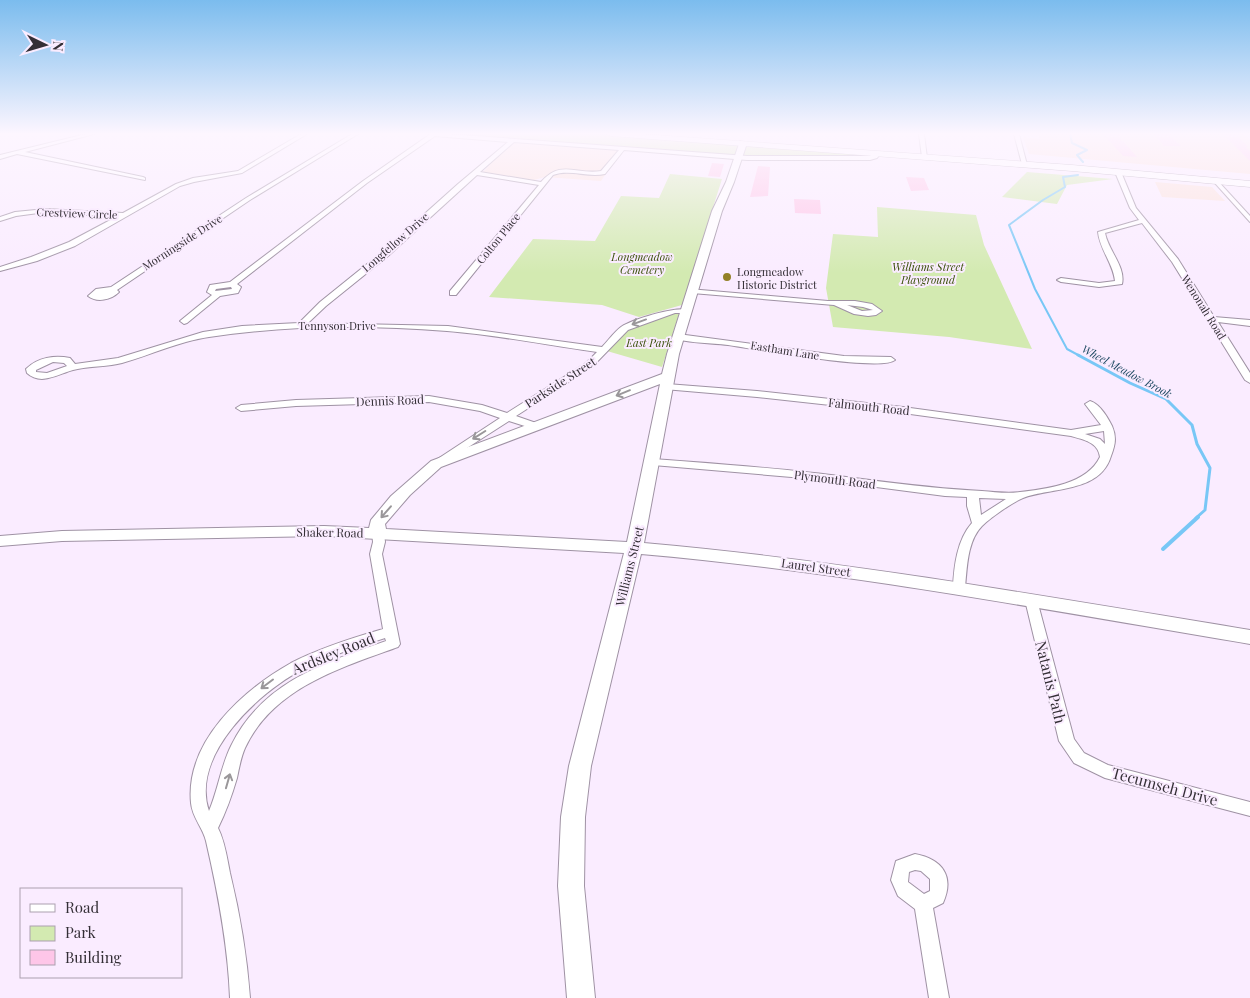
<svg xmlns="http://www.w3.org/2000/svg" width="1250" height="998" viewBox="0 0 1250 998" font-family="'Playfair Display',serif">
	<rect width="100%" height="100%" fill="#faecff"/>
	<path fill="#fbe1db" d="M1039 134H1243L1250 139V174L1029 154 1023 137 1039 139Z
		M513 140 623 148 601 181 545 177 534 180 483 172Z
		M1155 182 1212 187 1225 201 1162 197Z"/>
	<path fill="#d3eab1" d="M430 134H611L858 151 875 157 747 158Z
		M1027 172 1113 179 1067 185 1057 204 1002 197Z
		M670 174 722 179 682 305 639 317 602 305 489 297 533 239 595 241 621 196 659 198Z
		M877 207 976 215 984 245 1032 349 949 337 833 327 826 288 833 234 878 237Z
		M674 313 679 314 662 367 607 351 631 327Z"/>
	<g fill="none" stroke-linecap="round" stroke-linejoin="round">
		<path stroke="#78c7f6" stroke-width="2" d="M1070 134 1072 143 1087 150 1077 155 1083 162
			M1078 175 1063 177 1065 187 1043 200 1009 225 1035 289 1067 349 1080 356"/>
		<path stroke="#78c7f6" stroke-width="3" d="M1078 355 1130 383 1166 399 1192 425 1197 444 1210 468 1205 510 1196 518"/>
		<path stroke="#78c7f6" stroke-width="4" d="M1163 549 1198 517"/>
	</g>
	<path fill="#fec6e8" d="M1103 134H1120L1121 141H1123L1137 157 1123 156Z
		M1154 134H1168L1181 146H1164Z
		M1223 134 1237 135 1248 147H1246L1250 151V161Z
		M712 163 724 164 720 177 708 176Z
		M758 166 770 167 768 196 750 197Z
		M906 177 924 178 929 190 911 191Z
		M794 199 820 200 821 214 795 213Z"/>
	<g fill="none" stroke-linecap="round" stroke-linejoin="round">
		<defs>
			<path id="street" d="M86 134H94L25 152 143 177 145 178V180L17 154 0 159V155Z
				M301 134H307L242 173 194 182 180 186 75 246 37 261 0 271V267L31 257 69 242 116 217 46 212 16 216 0 221V217L15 212 46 209 123 213 176 184 193 178 238 171Z
				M352 134H358L250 200 117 290 119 292C111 300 97 303 88 296L96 289 111 287 246 198Z
				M428 134H448L747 156H870L876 152 881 153 877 158 870 160H747L624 150 605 174C588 178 570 169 553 175L456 295H450V291L539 185 477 175 388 256 326 306 308 323 448 326 602 347C608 341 614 332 621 327 631 320 681 304 690 311L686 313H675L628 330 592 367 516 416 539 424 540 426 539 428H531L509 421 442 464 438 465 433 462 500 418 480 411 429 402 296 406 241 411 236 408 241 405 296 400 429 396 482 405 507 413 586 363 597 352C547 345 497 335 447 331 368 325 287 325 209 337 179 341 151 355 122 363 106 367 89 366 73 370 58 374 41 386 27 373L26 369C38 357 55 355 70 358L75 364 118 358 203 332 242 326 299 323 320 302 382 252 458 184 508 142 435 136 367 183 237 284 241 287 238 293 220 296 187 323 184 324 180 321 212 295 207 292 210 285 230 282 363 181 429 135ZM514 142 619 150 601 171C576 175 561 159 541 182L480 172ZM231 287 232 289 215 291 216 289ZM53 362 64 363 67 366 47 373 36 372V370Z
				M919 134H924L927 158 922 157Z
				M1014 134H1019L1027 165 1022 164Z
				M1118 170 1121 172 1136 208 1178 259 1214 317 1250 320V326L1218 322 1250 373V383L1245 380 1172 262 1142 223 1105 233C1108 250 1126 267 1122 284L1099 287 1061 282 1057 280 1061 278 1099 283 1115 281C1113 263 1100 250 1098 232L1139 220 1130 208 1115 172Z
				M1216 179 1250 216V222L1214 182 1213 181Z
				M689 289 828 301H855L872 304 882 311 876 315 868 316 854 314 834 305 692 293H689ZM847 305 863 307 873 310 862 311Z
				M678 334 844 356 891 357 895 360C881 372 754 349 728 345 711 343 692 343 675 339L674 337Z
				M667 384 757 391 903 407 1071 430 1101 425 1085 404 1090 401C1100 404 1108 418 1112 426 1117 438 1115 445 1111 456 1100 493 1052 487 1023 498 1013 502 990 518 982 526 967 541 967 569 965 588L963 591H955L953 588C954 566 957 540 972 523L967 506V497L945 496 815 479 653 465 648 462 653 459C717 464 782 468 846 477 892 483 937 489 982 491 994 492 1008 494 1020 492 1047 489 1087 484 1100 457 1098 442 1084 440 1071 436L903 413 757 397 664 389 662 387ZM1104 431 1105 444 1100 439 1085 434ZM979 498 1006 499 981 515Z
				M378 529 384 533 385 542 382 554 400 644 398 647C340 668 273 688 245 748 241 757 239 768 237 778 232 795 226 812 218 828 225 842 227 858 230 873 240 914 247 956 250 998H230C228 945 218 893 206 841 203 828 192 817 191 803 185 742 243 690 291 663 320 648 352 638 383 629L370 554 373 542 372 533ZM385 638 386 641C324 663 262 682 231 746 221 766 218 790 209 811 190 755 259 692 303 669 329 656 357 647 385 638Z
				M1031 596 1036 597 1037 600 1074 739 1084 753 1108 765 1250 802V816L1105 778 1074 763 1059 741 1025 600 1026 597Z
				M915 854C942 859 955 876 943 903L933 908 949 998H929L915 909 898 896 891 880 896 861ZM915 870 921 871 930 879V891L924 894 908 882 909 872Z"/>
			<path id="secondary" d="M740 141 747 143 734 182 722 211 679 354 644 543C847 561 1048 597 1250 630V644C1047 610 846 572 641 554L591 766 585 817 584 886 595 998H567L558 886 561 817 569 766 624 553 324 536 62 541 0 546V536L62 531 324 526 369 528 371 520 391 496 431 461 662 374 667 354 712 211 726 182ZM660 384 627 542 386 529 385 524 410 495 441 467Z"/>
			<path id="primary" d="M607 134H641L1072 165 1250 181V187L1072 171 611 136Z"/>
		</defs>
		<use href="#street" stroke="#9f92a4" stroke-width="2"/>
		<use href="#secondary" stroke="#9f92a4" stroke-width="2"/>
		<use href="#primary" stroke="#9f92a4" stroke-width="1"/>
		<use href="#street" fill="#fff" fill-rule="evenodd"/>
		<use href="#secondary" fill="#fff" fill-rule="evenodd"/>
		<use href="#primary" fill="#fff" fill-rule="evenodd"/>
	</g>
	<defs><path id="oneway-shaft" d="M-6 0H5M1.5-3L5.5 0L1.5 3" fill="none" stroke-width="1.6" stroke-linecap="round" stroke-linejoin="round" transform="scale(1.25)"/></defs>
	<g stroke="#9a979a">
		<use href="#oneway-shaft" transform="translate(639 322) rotate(160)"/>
		<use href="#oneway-shaft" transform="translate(623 393) rotate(158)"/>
		<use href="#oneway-shaft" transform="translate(479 435) rotate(148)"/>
		<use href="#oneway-shaft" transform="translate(386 512) rotate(131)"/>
		<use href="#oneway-shaft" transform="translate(267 684) rotate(143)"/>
		<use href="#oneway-shaft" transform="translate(228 781) rotate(-74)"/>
	</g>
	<linearGradient id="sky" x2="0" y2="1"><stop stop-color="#7bbcee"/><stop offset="0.49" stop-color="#fdf6ff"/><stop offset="1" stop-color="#fdf6ff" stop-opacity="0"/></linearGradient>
	<rect width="1250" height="273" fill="url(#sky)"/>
	<circle fill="#938027" stroke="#faecff" stroke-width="2" cx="727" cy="277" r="5"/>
	<g text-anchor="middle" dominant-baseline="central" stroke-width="4" stroke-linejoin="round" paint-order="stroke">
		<g font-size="11" fill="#342f36" stroke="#faecff">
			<text transform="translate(77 213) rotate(2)">Crestview Circle</text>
			<text transform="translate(498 238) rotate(-51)">Colton Place</text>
			<text transform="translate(182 242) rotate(-33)">Morningside Drive</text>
			<text transform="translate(395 242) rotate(-41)">Longfellow Drive</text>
			<text transform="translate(1204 307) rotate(58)">Wenonah Road</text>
			<text x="337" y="325">Tennyson Drive</text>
			<text transform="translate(785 350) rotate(9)">Eastham Lane</text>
		</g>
		<g font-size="11" font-style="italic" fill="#3a500a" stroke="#faecff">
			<text x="642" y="256">Longmeadow<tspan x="642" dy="13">Cemetery</tspan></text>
			<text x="928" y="266">Williams Street<tspan x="928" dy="13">Playground</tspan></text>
			<text x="649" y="342">East Park</text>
		</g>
		<g font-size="11" fill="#342f36" stroke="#faecff" text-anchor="start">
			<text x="737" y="271">Longmeadow<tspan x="737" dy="13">Historic District</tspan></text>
		</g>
		<g font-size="11" font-style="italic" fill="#1c4861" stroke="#faecff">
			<text transform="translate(1127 371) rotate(28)">Wheel Meadow Brook</text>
		</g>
		<g font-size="12" fill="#342f36" stroke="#faecff">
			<text transform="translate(560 382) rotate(-33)">Parkside Street</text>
			<text transform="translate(390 400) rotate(-2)">Dennis Road</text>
			<text transform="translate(869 406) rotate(6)">Falmouth Road</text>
			<text transform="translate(835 479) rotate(7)">Plymouth Road</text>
			<text transform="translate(330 532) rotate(1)">Shaker Road</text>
			<text transform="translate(629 566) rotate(-76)">Williams Street</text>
			<text transform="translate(816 567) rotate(8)">Laurel Street</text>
		</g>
		<g font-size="15" fill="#342f36" stroke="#faecff">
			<text transform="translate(333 653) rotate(-22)">Ardsley Road</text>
			<text transform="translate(1051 682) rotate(76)">Natanis Path</text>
			<text transform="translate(1165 786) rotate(15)">Tecumseh Drive</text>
		</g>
	</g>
	<rect x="20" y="888" width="162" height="90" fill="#faecff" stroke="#aba0af"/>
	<rect x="30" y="904" width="25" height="8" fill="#ffffff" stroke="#aba0af"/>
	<text x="65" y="913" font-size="15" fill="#342f36">Road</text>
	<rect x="30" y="926" width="25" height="15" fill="#d3eab1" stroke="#aba0af"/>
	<text x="65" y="938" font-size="15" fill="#342f36">Park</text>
	<rect x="30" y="950" width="25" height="15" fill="#fec6e8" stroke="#aba0af"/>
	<text x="65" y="963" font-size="15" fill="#342f36">Building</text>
	<g transform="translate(45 45) rotate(95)" stroke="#faecff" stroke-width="4" paint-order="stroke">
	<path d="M0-4L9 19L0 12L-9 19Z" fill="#342f36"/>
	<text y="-8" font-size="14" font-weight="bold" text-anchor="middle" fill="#342f36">N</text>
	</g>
</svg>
